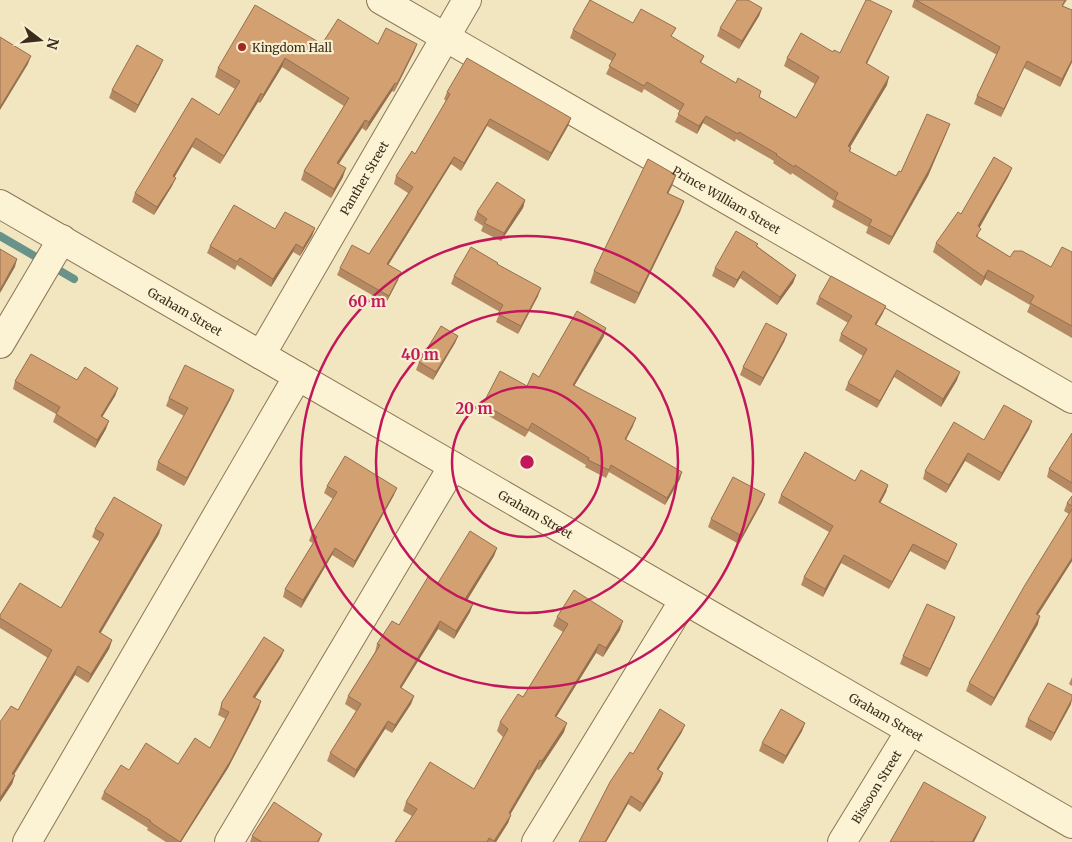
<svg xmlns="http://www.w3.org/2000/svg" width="1072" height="842" viewBox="0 0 1072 842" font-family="Merriweather,serif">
	<rect width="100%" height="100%" fill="#f2e6c0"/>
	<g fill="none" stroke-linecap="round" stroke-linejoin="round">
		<path stroke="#69928a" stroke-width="8" d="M0 236 74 279"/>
		<defs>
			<g id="minor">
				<path id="s1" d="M381 0 1072 399"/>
				<path id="s2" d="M0 204 1072 824"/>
				<path d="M0 344 62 239"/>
				<path id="s3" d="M261 355 467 0"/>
				<path d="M27 842 298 376"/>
				<path d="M229 842 453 466"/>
				<path d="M536 842 684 600"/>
				<path id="s4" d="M842 842 910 731"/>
			</g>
		</defs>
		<use href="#minor" stroke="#8c7656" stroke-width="30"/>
		<use href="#minor" stroke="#fcf2d4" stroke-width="28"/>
	</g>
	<path fill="#b58a62" d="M914 0H1067L1063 6 1072 10V62L1060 87 1024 68 1001 117 974 104 977 96 997 55 912 7Z
		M762 8 759 16 739 49 717 36 720 28Z
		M889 18 867 64 887 85 850 147 851 148 850 152 896 176 947 132 928 176 889 245 866 233 868 227 832 207 834 201 792 173 791 175 773 163 774 161 736 139 735 142 703 123 697 134 675 122 680 111 644 89 642 93 606 74 612 61 570 38 573 30 633 23 672 37 704 56 701 63 796 118 815 84 784 66 787 58 833 52 840 53Z
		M322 44H417L414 52 394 92 392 91 366 131 362 128 339 164 343 177 331 198 301 180 304 171 344 106 282 67 260 103 258 102 220 164 192 147 174 177 172 186 154 215 132 202 135 193 219 115 235 89 215 77 218 68Z
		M160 67 135 113 109 98 112 90Z
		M447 92 571 118 568 126 548 161 487 126 461 171 451 164 388 265 398 280 386 303 337 275 340 268 369 254 408 193 394 184 396 176 415 154 446 101 444 99Z
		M1012 168 1008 177 979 227 978 237 1010 257 1051 267 1072 252V338L1027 312 1030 305 985 279 981 286 933 252 936 243 961 214Z
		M676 175 668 193 684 201 680 212 635 304 590 283 594 271Z
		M525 200 523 208 501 241 481 231 483 226 474 220 477 212Z
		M315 228 312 236 300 256 293 252 271 287 237 265 235 270 207 253 210 246 275 229Z
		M758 244 757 246 796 275 793 283 777 305 740 278 734 288 712 276 715 268Z
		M497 265 538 296 518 334 496 322 500 312 451 284 454 276Z
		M819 297 883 313 876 325 957 380 941 407 894 377 877 408 845 390 848 383 863 356 839 341 841 334 848 323 816 304Z
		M787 334 784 342 760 386 740 375 743 367Z
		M458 336 455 343 433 380 416 370 419 362Z
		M604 336 574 386 633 426 626 440 680 479 665 505 609 472 606 478 585 467 586 465 529 431 525 437 480 411 483 404 527 386 539 377Z
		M77 380 118 388 115 396 102 417 106 429 95 448 53 422 56 414 13 389 15 381Z
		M169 398H231L184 486 156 470 158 462 184 416 166 406Z
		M1032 421 1029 429 999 481 965 461 946 493 923 479 925 471 984 440Z
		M1072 433V493L1047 477 1049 469Z
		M855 481 888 485 886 492 880 503 957 544 954 551 945 570 910 551 889 589 841 563 823 597 801 585 804 577 829 532 778 503 781 495Z
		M327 486 394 495 353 568 332 555 301 608 283 597 285 589 313 543 309 541 312 533 333 499 324 493Z
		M765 494 762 502 739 544 708 527 711 519Z
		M1072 496V561L1038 615V624L991 706 966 691 969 683 1069 514 1064 511 1067 503Z
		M95 529 159 534 100 633 112 640 109 649 88 683 75 675 14 775H15L12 784 0 802V722L18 710 48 658 0 628V615L61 608 100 542 92 537Z
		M497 548 494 556 467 600 473 604 470 612 454 639 438 629 401 688 414 696 411 704 392 733 385 729 354 778 327 761 330 753 356 711 345 704 348 696 375 652 377 644 399 625 438 583Z
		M557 617 620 630 603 657 596 653 556 717 564 732 539 770 537 769 510 814 511 815 508 823 496 842H395L412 816 403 811 406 802 474 789 503 737 497 731 500 722 523 697 563 632 553 626Z
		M955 617 952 625 927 677 900 664 903 656Z
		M284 650 281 657 255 698 259 708 228 768 181 842H166L147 830 148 828 101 799 104 792 129 770 178 764 210 748 226 719 218 715 222 702Z
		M1072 677V686L1069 684Z
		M1071 704 1051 741 1025 727 1028 719Z
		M805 723 802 731 783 764 759 751 762 743Z
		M682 732 658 770 663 773 660 781 640 812 628 804 606 842H579L633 754Z
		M322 834 319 842H250L252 836Z"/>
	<path fill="#947050" d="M762 8 759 16 739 49 742 41Z
		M892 11 889 18 863 71 866 63Z
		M417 44 414 52 394 92 397 84Z
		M31 56 28 64 0 110V107Z
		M285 58 282 67 260 103 263 95Z
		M163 60 160 67 135 113 138 105Z
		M1072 60V62L1060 87 1062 79Z
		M1027 61 1024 68 1001 117 1004 109Z
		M889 77 887 85 846 154 848 146Z
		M395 83 392 91 366 131 369 122Z
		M261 93 258 102 220 164 224 156Z
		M706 116 703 123 697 134 699 126Z
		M571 118 568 126 548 161 551 153Z
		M490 119 487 126 461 171 464 163Z
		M365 120 362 128 334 171 337 163Z
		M950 124 928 176 889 245 892 237Z
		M196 138 192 147 170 185 173 176Z
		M454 157 451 164 384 272 387 264Z
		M346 168 343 177 331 198 334 189Z
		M1012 168 1008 177 975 236 978 226Z
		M676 175 672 186 663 204 667 193Z
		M176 178 172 186 154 215 157 207Z
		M525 200 523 208 501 241 504 233Z
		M684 201 680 212 635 304 639 293Z
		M315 228 312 236 300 256 303 248Z
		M296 244 293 252 271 287 273 279Z
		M17 259 15 267 0 293V290Z
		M988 270 985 279 981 286 984 277Z
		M743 271 740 278 734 288 737 280Z
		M401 272 398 280 386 303 389 296Z
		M796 275 793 283 777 305 780 297Z
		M541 288 538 296 518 334 521 326Z
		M886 306 883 313 872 332 875 324Z
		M606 328 604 336 570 393 573 385Z
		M787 334 784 342 760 386 763 378Z
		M458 336 455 343 433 380 436 372Z
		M897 370 894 377 877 408 880 401Z
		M960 372 957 380 941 407 943 399Z
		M118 388 115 396 98 424 101 416Z
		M234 390 231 398 184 486 187 478Z
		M636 418 633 426 622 446 625 439Z
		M109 421 106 429 95 448 97 440Z
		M1032 421 1029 429 999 481 1002 473Z
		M968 453 965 461 946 493 949 485Z
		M682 472 680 479 665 505 667 498Z
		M888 485 886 492 877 509 879 502Z
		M397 488 394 495 353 568 355 561Z
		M765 494 762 502 739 544 742 536Z
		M162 525 159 534 96 641 99 632Z
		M913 544 910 551 889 589 892 582Z
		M957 544 954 551 945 570 948 562Z
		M335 548 332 555 301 608 303 600Z
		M497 548 494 556 463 607 465 599Z
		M844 555 841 563 823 597 825 589Z
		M1072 558V561L1033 622 1036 614Z
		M473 604 470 612 454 639 456 631Z
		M1040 616 1038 624 991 706 994 698Z
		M955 617 952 625 927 677 930 669Z
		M440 621 438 629 397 695 400 687Z
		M623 621 620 630 603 657 606 648Z
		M112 640 109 649 88 683 91 674Z
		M599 644 596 653 552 724 555 716Z
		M284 650 281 657 251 704 253 697Z
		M78 666 75 675 9 782 12 774Z
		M414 696 411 704 392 733 395 725Z
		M1072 699 1071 704 1051 741 1054 733Z
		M261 701 259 708 228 768 181 842H179Z
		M388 721 385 729 354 778 356 770Z
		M567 723 564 732 539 770 542 761Z
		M805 723 802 731 783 764 786 756Z
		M685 725 682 732 654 777 657 769Z
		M540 760 537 769 506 822 509 813Z
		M663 773 660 781 640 812 643 804Z
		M15 775 12 784 0 802V798Z
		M631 796 628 804 606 842H605Z
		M511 815 508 823 496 842H494Z
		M986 817 982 826 974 842H972Z"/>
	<path fill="#d3a072" stroke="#947050" d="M590 0 633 23 641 9 676 28 671 36 704 56 700 62 736 83 738 78 761 91 759 97 796 118 819 77 787 58 801 33 833 52 834 50 840 53 866 0H869L892 11 866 63 889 77 848 146 851 148 849 151 896 176 899 171 901 172 927 114 950 124 930 168 892 237 869 225 872 220 835 199 838 193 795 165 794 167 776 155 777 154 739 132 738 134 706 116 699 126 678 114 684 104 647 82 644 86 609 66 616 54 573 30Z
		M737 0H748L762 8 742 41 720 28Z
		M916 0H1065L1062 6 1072 10V60L1062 79 1027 61 1004 109 977 96 1000 47Z
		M255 5 322 44 338 19 378 44 386 28 417 44 397 84 395 83 369 122 365 120 337 163 346 168 334 189 304 171 349 98 285 58 263 95 261 93 224 156 196 138 173 176 176 178 157 207 135 193 192 98 219 115 240 81 218 68Z
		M0 37 31 56 0 107Z
		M137 45 163 60 138 105 112 90Z
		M467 58 571 118 551 153 490 119 464 163 454 157 387 264 401 272 389 296 340 268 352 245 369 254 413 187 396 176 412 151 415 154 450 94 447 92Z
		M994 157 1012 168 978 226 981 229 976 236 1010 257 1014 251H1022L1051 267 1062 247 1072 252V326L1030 303 1034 296 988 270 984 277 936 243 958 212 961 214Z
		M648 159 676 175 667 193 684 201 639 293 594 271Z
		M497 182 525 200 504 233 484 223 487 219 477 212Z
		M234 205 275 229 285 212 315 228 303 248 296 244 273 279 240 258 237 262 210 246Z
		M736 231 758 244 756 246 796 275 780 297 743 271 737 280 715 268Z
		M471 247 498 263 497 264 541 288 521 326 498 314 503 305 454 276Z
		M0 249 17 259 0 290Z
		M831 276 886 306 875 324 960 372 943 399 897 370 880 401 848 383 867 349 841 334 852 316 819 297Z
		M577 311 606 328 573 385 636 418 625 439 682 472 667 498 611 465 609 470 588 460 589 458 532 423 528 430 483 404 500 371 527 386 533 373 539 377Z
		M766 323 787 334 763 378 743 367Z
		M441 326 458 336 436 372 419 362Z
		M31 354 77 380 85 367 118 388 101 416 109 421 97 440 56 414 60 407 15 381Z
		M185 365 234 390 187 478 158 462 188 408 169 398Z
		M1004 405 1032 421 1002 473 968 453 949 485 925 471 954 422 984 440Z
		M1072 433V483L1049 469Z
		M805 452 855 481 861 470 888 485 879 502 957 544 948 562 913 544 892 582 844 555 825 589 804 577 833 526 781 495Z
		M345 456 397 488 355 561 335 548 303 600 285 589 317 537 312 533 337 492 327 486Z
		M733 477 765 494 742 536 711 519Z
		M1072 496V506L1067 503Z
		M114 497 162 525 99 632 112 640 91 674 78 666 12 774 15 775 0 798V722L11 706 18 710 52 650 0 618V615L20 583 61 608 104 534 95 529Z
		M1072 509V558L1036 614 1040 616 994 698 969 683 1025 585Z
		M470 531 497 548 465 599 473 604 456 631 440 621 400 687 414 696 395 725 388 721 356 770 330 753 361 704 348 696 380 645 377 644 392 621 399 625 428 577 438 583Z
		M574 590 623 621 606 648 599 644 555 716 567 723 542 761 540 760 509 813 511 815 494 841 489 838 487 842H395L417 809 406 802 430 762 474 789 508 729 500 722 518 694 523 697 568 624 557 617Z
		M927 604 955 617 930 669 903 656Z
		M264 637 284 650 253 697 261 701 231 760 180 842 150 822 151 821 104 792 121 765 129 770 146 743 178 764 195 738 210 748 229 712 221 708 222 702Z
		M1048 683 1072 695V699L1054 733 1028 719Z
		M660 709 685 725 657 769 663 773 643 804 631 796 605 842H579L610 782 630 752 633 754Z
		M781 709 805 723 786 756 762 743Z
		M924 782 986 817 972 842H934L932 841 931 842H890Z
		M274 802 322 834 317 842H262L252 836Z"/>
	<g fill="none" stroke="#c2185b" stroke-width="2.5">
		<circle cx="527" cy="462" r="75"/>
		<circle cx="527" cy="462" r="151"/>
		<circle cx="527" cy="462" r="226"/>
	</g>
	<circle fill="#a02821" stroke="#f8efd0" stroke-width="2" cx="242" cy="47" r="5"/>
	<g text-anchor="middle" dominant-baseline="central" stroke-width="4.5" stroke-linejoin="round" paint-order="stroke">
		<g font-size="12" fill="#3a2d1c" stroke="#f8efd0" text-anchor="start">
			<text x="252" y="47">Kingdom Hall</text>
		</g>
		<g font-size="12" fill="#3a2d1c" stroke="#f8efd0">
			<text stroke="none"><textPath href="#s3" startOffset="205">Panther Street</textPath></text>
			<text stroke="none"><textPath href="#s1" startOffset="399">Prince William Street</textPath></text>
			<text stroke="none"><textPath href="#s2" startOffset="214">Graham Street</textPath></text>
			<text stroke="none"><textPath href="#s2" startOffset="619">Graham Street</textPath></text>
			<text stroke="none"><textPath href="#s2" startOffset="1024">Graham Street</textPath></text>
			<text stroke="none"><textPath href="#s4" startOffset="65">Bissoon Street</textPath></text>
		</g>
	</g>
	<circle cx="527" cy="462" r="8" fill="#c2185b" stroke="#f8efd0" stroke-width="2.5"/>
	<g font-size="15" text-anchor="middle" font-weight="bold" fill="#c2185b" stroke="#f8efd0" stroke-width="4.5" stroke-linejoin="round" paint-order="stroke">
		<text x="367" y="307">60 m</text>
		<text x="420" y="360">40 m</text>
		<text x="474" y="414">20 m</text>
	</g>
	<g transform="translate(40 40) rotate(106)" stroke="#f8efd0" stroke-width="4" paint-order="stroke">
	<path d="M0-4L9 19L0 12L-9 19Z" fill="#3a2d1c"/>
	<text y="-8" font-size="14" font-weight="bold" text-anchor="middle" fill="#3a2d1c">N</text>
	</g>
</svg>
